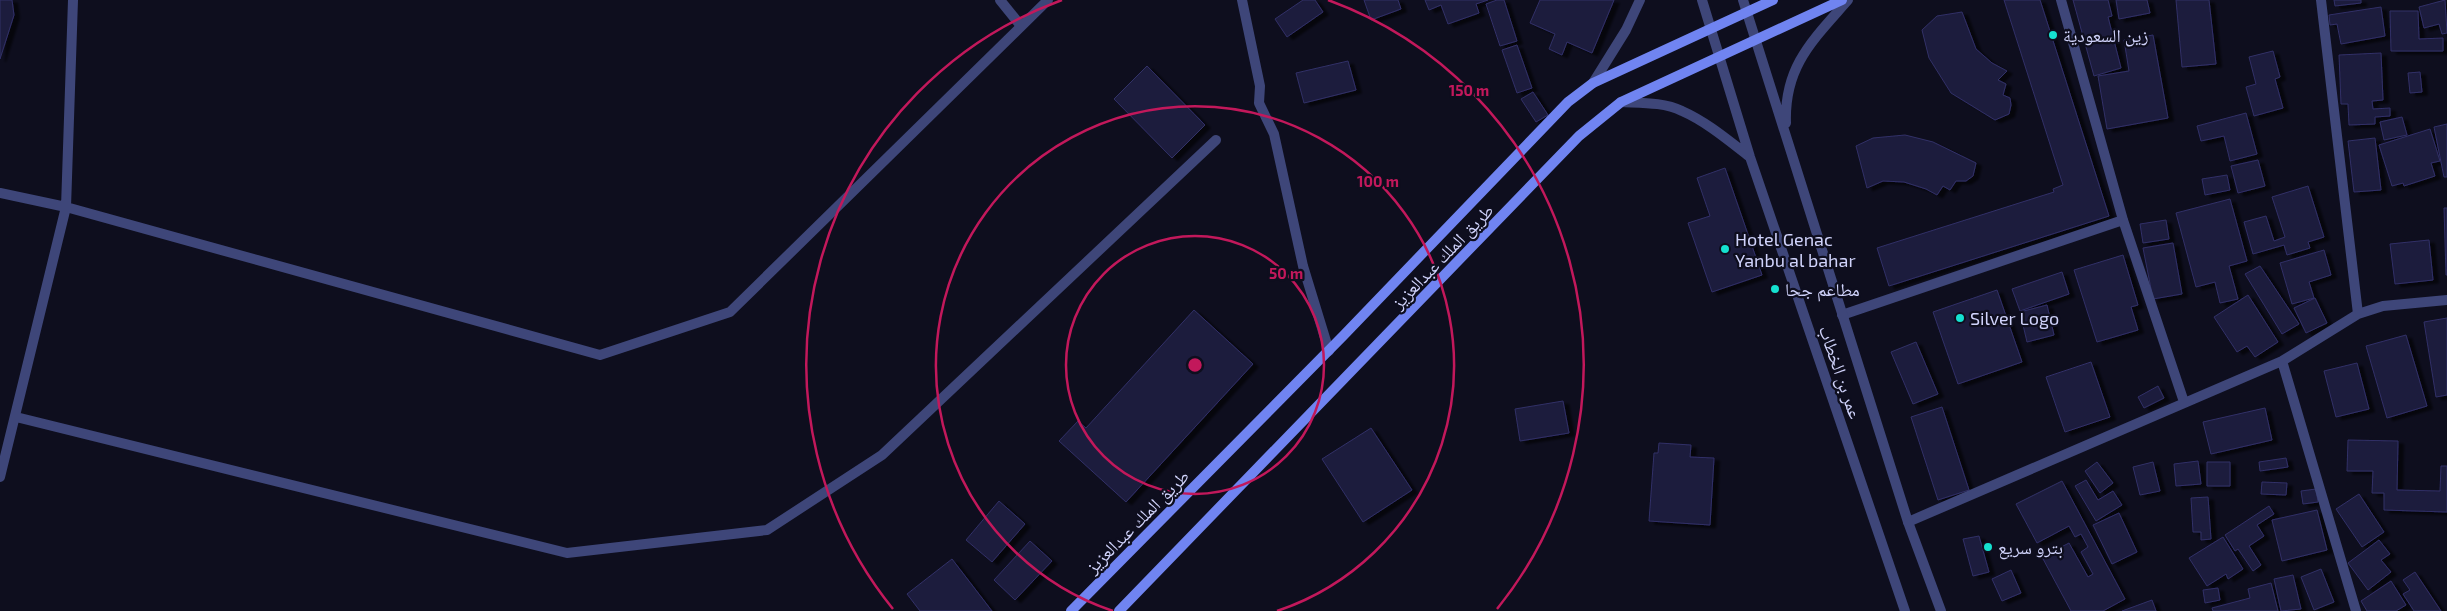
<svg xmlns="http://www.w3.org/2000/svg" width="2447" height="611" viewBox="0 0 2447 611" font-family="'Exo 2','Noto Naskh Arabic',sans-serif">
	<defs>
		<filter id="shadow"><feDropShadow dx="5.5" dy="3" stdDeviation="1" flood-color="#0009"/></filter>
	</defs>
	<rect width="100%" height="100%" fill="#0e0e1e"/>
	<path fill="#1d1c3d" stroke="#313067" filter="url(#shadow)" d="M0 0H12L14 15 0 59Z
		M1303 0H1315L1323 12 1287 37 1275 19Z
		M1364 0H1398L1401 9 1371 20Z
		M1425 0H1488L1476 4 1479 13 1448 24 1441 5 1429 10Z
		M1497 0H1504L1517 41 1500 46 1486 4Z
		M1540 0H1614L1592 53 1567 42 1562 55 1549 49 1555 34 1530 23Z
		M2004 0H2040L2109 216 1889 286 1877 248 2054 192 2053 189 2063 185Z
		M2073 0H2108L2112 16 2108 17 2121 68 2094 76Z
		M2116 0H2147L2150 13 2119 19Z
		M2176 0H2209L2216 64 2182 67Z
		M2334 0H2361V3L2335 6Z
		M2445 0 2447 33 2442 34 2439 24 2424 28 2419 7Z
		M2381 7 2385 36 2341 44 2337 24 2330 25 2329 15Z
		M2390 11H2418L2419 39 2443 38V51H2391Z
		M1962 12 1976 49 1992 63 2007 71 1998 80 2006 84 2003 95 2010 98 2011 105 2009 114 1995 120 1951 93 1929 58 1922 30 1937 16Z
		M2153 35 2168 118 2107 129 2098 76 2129 71 2124 40Z
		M1517 45 1532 88 1517 93 1502 50Z
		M2273 51 2280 77 2275 79 2283 108 2254 116 2246 87 2256 84 2249 57Z
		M2381 53 2383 100 2372 101 2373 109 2390 108V116L2375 117V124L2349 125 2348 104H2341L2339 55Z
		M1348 61 1356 90 1304 103 1296 73Z
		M1147 66 1205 125 1172 158 1114 99Z
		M2420 72 2422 92 2410 93 2408 73Z
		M1533 92 1548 115 1536 122 1521 99Z
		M2246 113 2257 154 2230 161 2224 136 2201 141 2197 126Z
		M2402 117 2407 135 2384 140 2380 122Z
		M2447 124V177H2444L2434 127Z
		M2430 129 2440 161 2431 163 2435 176 2404 186 2403 183 2392 186 2379 145Z
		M1905 135 1933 142 1976 163 1973 176 1966 181H1956L1950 190 1943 186 1937 195 1926 189 1904 182 1883 181 1867 188 1856 146 1873 138Z
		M2375 138 2381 190 2354 192 2348 141Z
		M2258 160 2265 186 2238 193 2231 166Z
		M1725 168 1762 275 1712 292 1688 223 1710 216 1697 178Z
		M2227 175 2230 190 2205 195 2202 179Z
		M2308 186 2324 237 2308 242 2310 248 2287 255 2284 245 2253 254 2244 222 2266 216 2274 241 2285 237 2272 197Z
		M2230 199 2247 261 2229 266 2238 299 2220 303 2215 282 2196 287 2176 213Z
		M2444 208H2447V275H2446Z
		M2166 220 2169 239 2143 243 2140 224Z
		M2429 240 2433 280 2395 284 2390 244Z
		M2173 243 2182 294 2153 299 2143 248Z
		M2324 250 2331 275 2309 282 2314 298 2292 304 2280 263Z
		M2123 255 2138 305 2131 307 2138 330 2097 342 2074 270Z
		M2260 266 2299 324 2282 334 2245 274Z
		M2062 272 2069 294 2020 311 2012 289Z
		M1997 290 2022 362 1958 384 1933 312Z
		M2248 295 2278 342 2255 357 2247 346 2237 352 2214 317Z
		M2315 298 2327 323 2306 333 2294 308Z
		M2047 305 2054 335 2027 342 2020 312Z
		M1194 310 1253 364 1126 502 1059 441 1078 421 1086 428Z
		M2447 318V395L2436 397 2424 322Z
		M2406 335 2427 406 2387 418 2366 346Z
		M1916 342 1938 394 1913 404 1891 352Z
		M2091 362 2110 417 2065 432 2046 377Z
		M2357 363 2369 409 2336 417 2324 371Z
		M2158 386 2164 398 2144 408 2138 397Z
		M1563 401 1569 433 1520 441 1515 409Z
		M1942 407 1969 490 1938 500 1911 417Z
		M2265 408 2272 440 2211 454 2203 422Z
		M1371 428 1412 490 1363 522 1322 459Z
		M2348 440 2398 441 2397 490 2440 491 2441 466H2447V512L2384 510V493H2372L2373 471H2347Z
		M1659 443 1691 445 1690 457 1714 458 1710 525 1649 521 1654 453H1658Z
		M2286 458 2288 467 2260 471 2259 462Z
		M2198 461 2201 484 2176 486 2174 464Z
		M2097 462 2113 483 2100 493 2085 471Z
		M2153 462 2160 491 2140 495 2133 467Z
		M2207 462H2230V486H2207Z
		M2086 480 2098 500 2113 491 2122 505 2096 521 2075 486Z
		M2062 481 2125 599 2103 611H2071L2042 557 2069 543 2088 577 2093 574 2081 552 2088 547 2081 534 2075 537 2069 526 2037 543 2016 504Z
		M2262 482 2287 483 2286 495 2261 494Z
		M2316 489 2318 502 2303 504 2301 491Z
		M2359 494 2384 532 2362 547 2336 509Z
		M2208 497 2211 539 2201 540V532H2193L2191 498Z
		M999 501 1025 524 992 562 966 540Z
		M2269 506 2274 514 2257 525 2264 536 2249 546 2261 565 2253 571 2238 549 2235 551 2225 535Z
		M2317 510 2327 550 2282 561 2272 520Z
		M2119 513 2137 552 2112 564 2093 525Z
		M1979 536 1989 572 1973 576 1963 539Z
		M2223 537 2243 569 2228 579 2226 574 2207 586 2189 558Z
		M2379 540 2390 554 2381 560 2391 572 2368 590 2348 563Z
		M1030 541 1052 561 1015 600 994 580Z
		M952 559 992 611H920L907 594Z
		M2321 569 2334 602 2314 610 2301 577Z
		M2011 570 2021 593 2002 601 1992 579Z
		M2415 572 2441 611H2414L2403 594 2410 590 2403 580Z
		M2293 575 2301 609 2281 611 2274 579Z
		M2391 581 2406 605 2396 611H2367L2361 601Z
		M2271 583 2278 611H2213L2212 608 2250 598 2248 589Z
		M2218 588 2220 600 2205 603 2203 590Z
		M2152 600 2156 611H2122Z"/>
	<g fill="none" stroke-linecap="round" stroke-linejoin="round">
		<path stroke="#3e4679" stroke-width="10" d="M1000 0 1021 26
			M1242 0 1260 86 1259 103 1274 134 1303 266 1329 351
			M2061 0 2123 220 2184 402
			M2321 0 2358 314
			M0 193 66 207 600 355 730 312 1048 0
			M1842 315 2123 220
			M2282 361 2356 611
			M16 417 567 553 767 530 882 455 1216 140
			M0 477 66 207 73 0
			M1908 522 2282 361 2358 314 2383 306 2447 300"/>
		<path stroke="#3e4679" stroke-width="10" d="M1702 0 1750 157 1905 611
			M1743 0 1908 522 1941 611
			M1593 83 1626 30 1640 0
			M1621 102C1641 103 1664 102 1682 111 1707 122 1729 141 1750 157
			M1786 123C1784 66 1813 40 1848 0"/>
		<path stroke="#7084f1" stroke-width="10" d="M1071 611 1343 336 1568 102 1593 83 1773 0
			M1119 611 1579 136 1621 102 1842 0"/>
	</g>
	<g fill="none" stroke="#c2185b" stroke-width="2.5">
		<circle cx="1195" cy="365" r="129"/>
		<path d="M1113 611A259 259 0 1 1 1277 611"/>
		<path d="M893 609A388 388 0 0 1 1062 0M1328 0A388 388 0 0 1 1497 609"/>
	</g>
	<g fill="#15e1d0" stroke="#0e0e1e" stroke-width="2">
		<circle cx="2053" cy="35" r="5"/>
		<circle cx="1725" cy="249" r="5"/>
		<circle cx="1775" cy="289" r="5"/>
		<circle cx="1960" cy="318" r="5"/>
		<circle cx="1988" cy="547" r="5"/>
	</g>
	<g text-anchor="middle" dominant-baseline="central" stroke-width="4.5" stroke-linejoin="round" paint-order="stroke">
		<g font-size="18" fill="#d0d3fb" stroke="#0e0e1e" text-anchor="start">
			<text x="2063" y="35">زين السعودية</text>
			<text x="1735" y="239">Hotel Genac<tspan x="1735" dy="21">Yanbu al bahar</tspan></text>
			<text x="1785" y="289">مطاعم جحا</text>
			<text x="1970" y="318">Silver Logo</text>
			<text x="1998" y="547">بترو سريع</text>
		</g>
		<g font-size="18" fill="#d0d3fb" stroke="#0e0e1e">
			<text transform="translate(1442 256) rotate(-46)">طريق الملك عبدالعزيز</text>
			<text transform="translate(1841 372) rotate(71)">عمر بن الخطاب</text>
			<text transform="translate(1137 521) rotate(-45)">طريق الملك عبدالعزيز</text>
		</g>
	</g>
	<circle cx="1195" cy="365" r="8" fill="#c2185b" stroke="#0e0e1e" stroke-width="2.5"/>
	<g font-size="15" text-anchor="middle" font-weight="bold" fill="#c2185b" stroke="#0e0e1e" stroke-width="4.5" stroke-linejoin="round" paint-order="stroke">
		<text x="1469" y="96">150 m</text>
		<text x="1378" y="187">100 m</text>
		<text x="1286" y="279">50 m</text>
	</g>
</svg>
